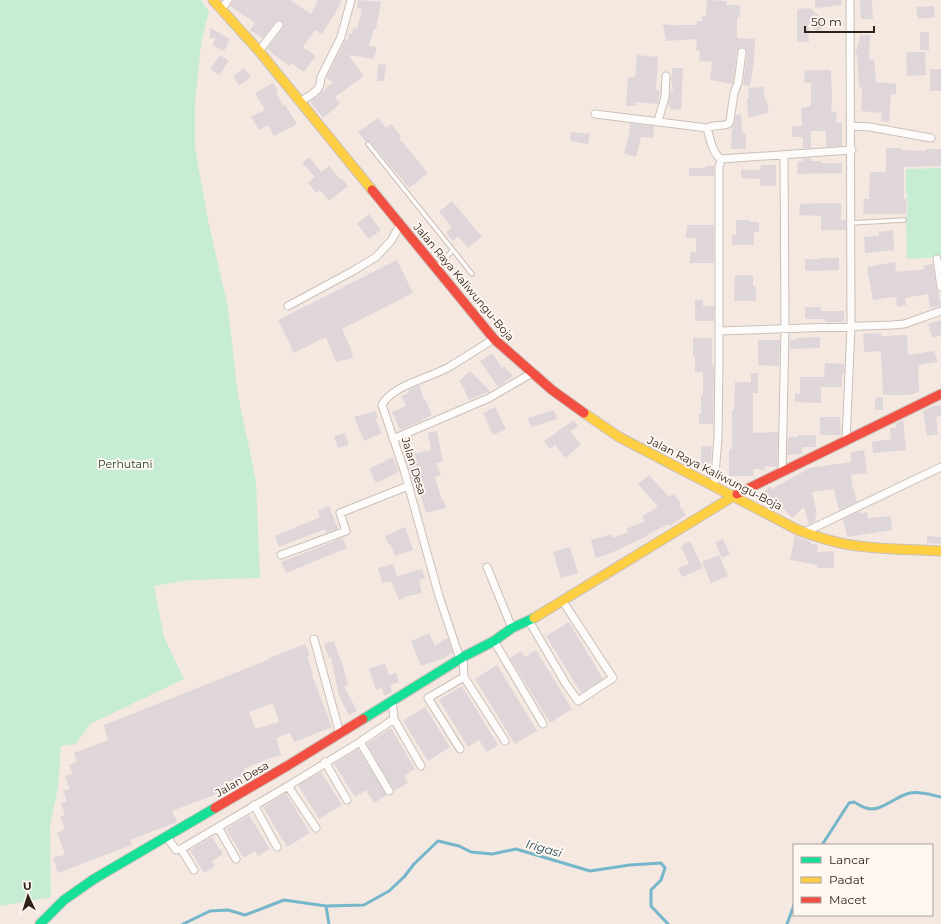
<svg xmlns="http://www.w3.org/2000/svg" width="941" height="924" viewBox="0 0 941 924" font-family="Montserrat,sans-serif">
	<rect width="100%" height="100%" fill="#f4e8e1"/>
	<path fill="#c6edd4" d="M0 0H201L209 12 201 44 195 105V148L208 220 228 308 238 395 256 481 260 578 190 580 154 586 164 637 184 679 90 724 76 744 61 746 58 788 50 825 51 897 0 906Z
		M941 168V257L907 259 906 223 908 204 906 189V169Z"/>
	<g fill="none" stroke-linecap="round" stroke-linejoin="round">
		<path stroke="#75b6cb" stroke-width="3" d="M822 845 849 803 854 802C858 804 862 807 866 808 881 813 895 796 910 793 920 791 931 795 941 797
			M326 906 329 924
			M183 924 210 911 228 910 245 915 284 900 326 906 364 905 389 891 404 877 414 864 438 841 459 846 471 852 492 854 516 849 590 871 630 865 661 863 665 868 661 880 651 890V906L668 924
			M787 924 794 905"/>
	</g>
	<path fill="#dfd6da" fill-rule="evenodd" d="M234 0H290L311 14 318 0H342L337 10 322 34 315 30 303 47 316 56 304 72 291 63 289 66 267 49 283 28 284 25 282 21 279 20 275 22 263 38 250 30 255 23 230 6Z
		M358 0 381 2 376 29H374L369 46 377 47 374 59 348 55 364 76 335 97 340 104 323 118 310 102 333 82 326 78 346 39 348 40 349 33 352 34 354 28 357 29 362 9 357 8Z
		M707 0 727 1 726 5H740V17H737V38L755 39 754 60 750 86 743 85 747 53 745 48 740 47 737 51 733 82 732 84 710 80 712 62 699 61 700 51 696 50 697 39 666 41 663 24 676 26V25H697V21H702V16H706Z
		M815 0H841L842 5 815 8Z
		M860 0H872L873 19H861Z
		M934 6 935 17 918 19 916 7Z
		M810 8 827 23 818 32 808 23 809 42H797V9Z
		M210 28 230 39 224 51 212 45 216 38H210Z
		M920 32H929V50H920Z
		M860 35H870L869 60 874 59 876 82 896 84V94H891L889 122 881 121 882 113 861 111 862 88 859 87 857 55 855 54 859 41Z
		M906 52H925L926 75 907 76Z
		M220 55 229 61 219 75 210 69Z
		M637 55 658 57 656 90 660 91 658 104 636 102V106H626L628 77H635Z
		M378 64 386 65 384 81H377Z
		M244 68 251 77 239 86 233 76Z
		M672 68H683L681 110 670 109V105H668L670 91H673L671 79V77H672Z
		M930 69H941V91H930Z
		M805 70H831L832 97 831 111 837 112 836 123H842V146L826 147V131H811V148H803V137H792V126H802L801 108 811 106V83H804Z
		M273 83 278 92 276 93 283 106 285 105 297 124 274 136 268 125 259 130 251 117 265 110 255 93Z
		M764 87V98H766L769 113 758 115V116L748 117 747 99 749 98 748 88Z
		M741 114 742 133H746V149H731L732 127 735 122 736 115Z
		M378 118 386 128 391 124 401 136 399 138 428 173 409 188 377 150 370 141 366 142 358 132Z
		M630 123 654 126 653 138 641 137 636 157 624 154 629 134Z
		M571 132 590 134 588 144 570 141Z
		M886 148H901V150L926 151V149H941V166L904 167V199H907L906 214H863L864 199H869L870 172H886Z
		M309 157 321 172 329 166 340 179 341 178 348 186 329 201 320 190 316 193 308 183 315 177 302 163Z
		M803 158H811V161H821V163H842V173L797 174 798 161H803Z
		M761 165H776V186H760V179L741 178V170H760Z
		M705 166H714V176H689V168H705Z
		M452 201 482 237 468 248 458 236 453 241 446 232 452 227 439 212Z
		M824 203H841V220H846V230H821V216L799 215 800 204Z
		M369 214 381 230 369 239 357 224Z
		M736 220H750V222H759V232H754V245H732V235H736Z
		M687 225H714V263H690V252H696V238H686Z
		M893 230 894 250 865 253 864 237 879 236V232Z
		M820 258H839V270L805 271V259H820Z
		M397 260 413 293 342 329 349 344 353 358 336 362 326 337 294 353 278 320Z
		M895 262 896 272 925 269 924 266 933 264 936 288 938 291 941 306 930 308 928 294 905 298 906 305 897 307 896 297 892 298V297L873 300 867 267Z
		M735 275H753V286H756V301H734Z
		M695 300H703V306H714V321H695Z
		M805 307H821V311H844V322H825V319H805Z
		M941 320V335L932 338 928 324Z
		M881 333V336L907 335 908 355 934 351 938 362 918 365 919 392 909 395H883L881 351 864 352 863 334Z
		M820 337V348L790 349V340H796V338Z
		M693 338H712V365H714L713 424H699V414H701V395H703V372H695V356H693Z
		M758 340H780L779 366 758 365Z
		M492 353 502 368 504 366 513 376 498 387 480 361Z
		M825 363 844 364V374H842V387H821V403L795 402V394H800V377H824Z
		M470 371 490 391 469 400 464 389 459 381Z
		M751 373H758V393H753V433L778 432 777 467 763 466 766 470 753 469V476H729V449H732V410H734L735 382H751Z
		M419 385 424 400 425 399 432 415 422 420V421L400 430 392 412 406 406 401 396 409 393 408 390Z
		M883 397V410H875V398Z
		M941 405V416L936 417 938 434 927 436 923 411 933 406Z
		M495 407 506 429 493 435 483 413Z
		M554 410 557 419 531 427 528 418Z
		M375 411 378 418 375 419 382 433 364 441 354 417Z
		M820 417H840L841 435H820Z
		M574 420 578 427 570 431 581 445 565 458 555 445 550 449 544 441Z
		M903 420 906 450 873 453 872 442 891 439 890 428H896V424Z
		M437 431 443 462 436 463 441 475 435 477 442 501 444 500 446 508 426 513 419 489 415 491 404 456 413 453 414 454 431 450 428 433Z
		M345 433 349 445 338 448 334 436Z
		M798 435H816V447H802V454L787 455 788 437H798Z
		M701 446H712L711 460 702 473 701 472Z
		M864 450 867 473 851 475 853 490H854L857 502 839 510 834 489 812 492 817 514H815L816 521 809 525 804 507 792 518 778 503 775 506 763 493 770 486 772 489 810 468 851 462V452Z
		M393 457 399 472 376 483 369 469Z
		M649 475 669 497 674 493 681 504 679 505 686 515 670 526 669 524 647 535V536L611 553 596 558 591 540 612 534 613 538 628 532 626 529 645 521 642 516 658 507 638 484Z
		M329 506 338 529 326 533 325 529 279 547 275 536 320 517 318 511Z
		M860 511V514L867 512 868 518 891 516 892 530 847 537 843 519Z
		M405 527 413 550 395 556 390 543 388 544 385 536Z
		M795 536 811 542V544L818 545 817 552 834 551V568H817V565L790 560Z
		M927 536 941 537V544L927 543Z
		M342 538 347 548 286 573 281 562Z
		M723 539 730 554 722 558 715 542Z
		M690 541 703 568 682 577 678 568 689 564 681 546Z
		M570 547 578 573 561 578 553 552Z
		M719 555 728 576 711 583 702 562Z
		M393 564 397 576 422 569 425 578 419 580 422 593 408 596 399 600 391 581 382 583 378 568Z
		M569 622 603 679 581 693 546 636Z
		M429 633 435 646 448 638 453 653 442 659 421 666 411 641Z
		M334 641 341 662H342L348 685 344 686 357 711 349 715 339 696 331 657 329 658 324 644Z
		M305 644 310 656 307 657 313 674 312 675 332 727 294 742 290 733 276 738 281 755 265 760 244 769 249 780 240 785 172 811 177 822 130 840 132 845 58 873 53 858 65 854 57 833 65 829 60 817 65 815 61 804 67 801 63 791 70 789 65 776 73 774 69 765 77 762 74 753 108 740 104 725 268 660 267 659ZM273 703 279 722 256 729 249 712Z
		M536 650 572 709 550 723 510 658 521 651 525 657Z
		M385 663 389 675 396 673 399 682 390 685 392 692 384 696 382 688 376 690 369 669Z
		M497 665 537 731 515 744 475 679Z
		M462 686 498 745 487 752 479 740 468 747 439 700Z
		M425 707 450 747 428 761 403 721Z
		M391 728 415 769 404 776 408 783 394 791 367 744Z
		M358 749 387 795 374 803 366 790 355 797 334 764Z
		M321 772 342 805 319 819 298 785Z
		M286 793 310 833 287 847 263 807Z
		M249 815 270 849 258 856 255 851 244 858 226 829Z
		M212 837 223 854 212 861 215 866 204 873 190 850Z"/>
	<g fill="none" stroke-linecap="round" stroke-linejoin="round">
		<defs>
			<path id="lane" d="M368 144 453 250 437 267
				M851 223 904 220
				M453 250 472 274"/>
			<path id="street" d="M222 9 228 0
				M259 51 279 25
				M299 102 311 95 317 90 320 85 321 77 341 37 351 0
				M595 114 707 128C716 124 721 127 728 124L730 121 734 93 738 83 742 52
				M658 121 665 97 666 76
				M852 126 870 127 931 138
				M707 128C710 138 712 153 721 159L852 150
				M937 259 941 287
				M288 306 353 271 376 257 391 241 400 225
				M719 331 892 325 904 324 941 311
				M393 439 489 398 532 373
				M846 440 851 327 850 0
				M782 472 785 329 784 155
				M714 487 718 438 719 360V167L721 159
				M805 532 941 467
				M281 555 346 531 340 513 408 486
				M487 567 512 628
				M529 621 566 684 578 701 613 678 562 600
				M314 639 340 734
				M494 641 543 724
				M460 659 439 596 404 470 382 405C392 385 430 378 449 367 464 358 479 348 494 339
				M464 677 505 741
				M392 701 394 719 421 766
				M460 749 428 698 464 677 463 657
				M325 762 347 800
				M389 791 360 742 394 719
				M254 805 277 847
				M218 827 236 859
				M316 828 288 786 360 742
				M167 837 176 850 181 849
				M194 870 181 849 288 786"/>
			<path id="fast" d="M363 719 463 657 494 641 512 628 534 618
				M40 924 64 900 94 879 215 808"/>
			<path id="slow" d="M213 0 259 51 372 190
				M584 413 619 437 798 530C814 536 829 541 845 544 877 550 909 549 941 551
				M534 618 737 494"/>
			<path id="jam" d="M372 190 494 339 552 390 584 413
				M737 494 941 394
				M215 808 287 766 363 719"/>
		</defs>
		<use href="#lane" stroke="#cbc0b9" stroke-width="5.5"/>
		<use href="#street" stroke="#cbc0b9" stroke-width="9"/>
		<use href="#fast" stroke="#cbc0b9" stroke-width="11"/>
		<use href="#slow" stroke="#cbc0b9" stroke-width="11"/>
		<use href="#jam" stroke="#cbc0b9" stroke-width="11"/>
		<use href="#lane" stroke="#fdfcfa" stroke-width="3.5"/>
		<use href="#street" stroke="#fdfcfa" stroke-width="7"/>
		<use href="#fast" stroke="#16e098" stroke-width="9"/>
		<use href="#slow" stroke="#ffcf43" stroke-width="9"/>
		<use href="#jam" stroke="#f24e42" stroke-width="9"/>
	</g>
	<g text-anchor="middle" dominant-baseline="central" stroke-width="4" stroke-linejoin="round" paint-order="stroke">
		<g font-size="11" fill="#2f2219" stroke="#fef7f2">
			<text transform="translate(464 282) rotate(50)">Jalan Raya Kaliwungu-Boja</text>
			<text transform="translate(414 466) rotate(73)">Jalan Desa</text>
			<text transform="translate(715 473) rotate(27)">Jalan Raya Kaliwungu-Boja</text>
			<text transform="translate(242 779) rotate(-30)">Jalan Desa</text>
		</g>
		<g font-size="11" fill="#173c2b" stroke="#fef7f2">
			<text x="125" y="464">Perhutani</text>
		</g>
		<g font-size="12" font-style="italic" fill="#224c5b" stroke="#fef7f2">
			<text transform="translate(544 848) rotate(16)">Irigasi</text>
		</g>
	</g>
	<rect x="793" y="844" width="140" height="72" fill="#fef7f2" stroke="#aba29b"/>
	<rect x="801" y="857" width="20" height="6" fill="#16e098" stroke="#aba29b"/>
	<text x="829" y="864" font-size="12" fill="#2f2219">Lancar</text>
	<rect x="801" y="877" width="20" height="6" fill="#ffcf43" stroke="#aba29b"/>
	<text x="829" y="884" font-size="12" fill="#2f2219">Padat</text>
	<rect x="801" y="897" width="20" height="6" fill="#f24e42" stroke="#aba29b"/>
	<text x="829" y="904" font-size="12" fill="#2f2219">Macet</text>
	<g transform="translate(28 896) rotate(356)" stroke="#fef7f2" stroke-width="3" paint-order="stroke">
	<path d="M0-3L7 15L0 10L-7 15Z" fill="#2f2219"/>
	<text y="-6" font-size="11" font-weight="bold" text-anchor="middle" fill="#2f2219">U</text>
	</g>
	<path d="M805 26v6h69v-6" fill="none" stroke="#2f2219" stroke-width="2"/>
	<text x="811" y="26" font-size="12" fill="#2f2219" stroke="#fef7f2" stroke-width="3" paint-order="stroke">50 m</text>
</svg>
